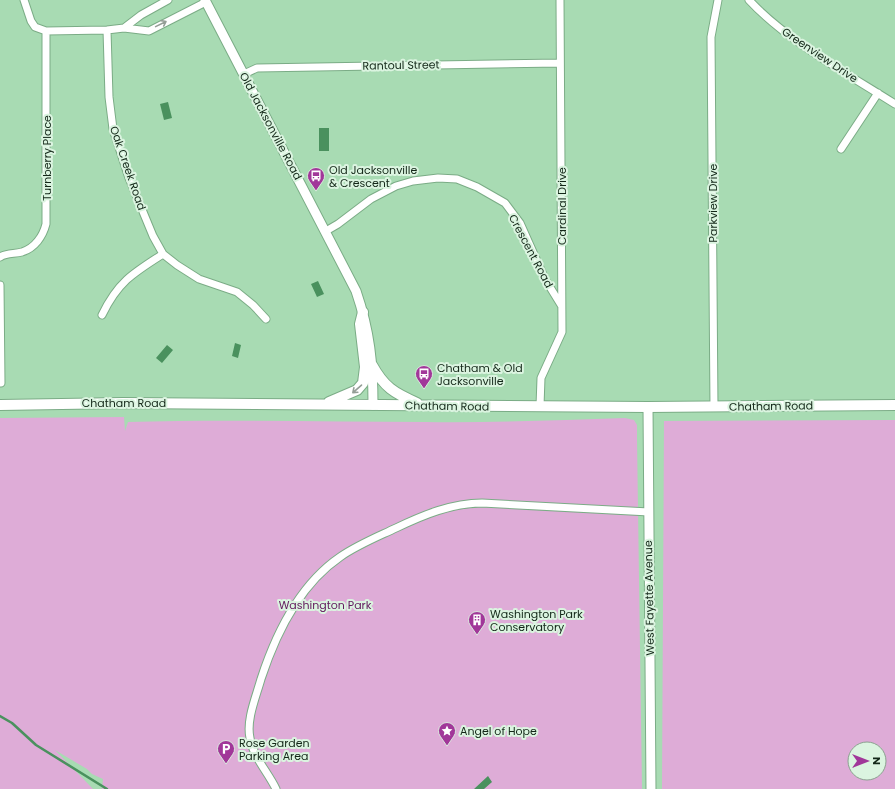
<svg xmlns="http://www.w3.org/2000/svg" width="895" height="789" viewBox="0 0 895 789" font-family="Poppins,sans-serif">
	<rect width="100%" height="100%" fill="#a8dbb3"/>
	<path fill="#deacd7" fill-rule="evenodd" d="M124 417 125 431 128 422C227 419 326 422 425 422 491 423 558 420 625 418L634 420 637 425V439L642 789H102L103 779 92 774 87 769 55 750 93 789H0V418Z
		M895 420V789H662L664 421ZM855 749H879V773H855Z"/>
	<path fill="#4a915e" d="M168 102 172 118 164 120 160 104Z
		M319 128H329V151H319Z
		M318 281 324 294 317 297 311 284Z
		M235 343 241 345 238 358 232 356Z
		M167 345 173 350 162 363 156 358Z
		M488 776 492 782 484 789H474Z"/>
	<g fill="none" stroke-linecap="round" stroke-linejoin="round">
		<path stroke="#4a915e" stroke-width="2.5" d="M0 716 12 723 36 745 107 789"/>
		<defs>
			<path id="minor" d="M24 0 31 21 35 27 46 31 107 30 124 28 149 31 206 2
				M749 0C787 41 848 74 895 104
				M124 28 141 15 168 0
				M107 30 109 97 113 129 129 178 153 236 163 254 177 265 199 279 237 292 253 305 266 319
				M244 74 257 68 560 63
				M841 149 878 93
				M326 231 338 224 371 199 396 186 413 181 438 178 457 179 477 187 505 203 520 223 545 279 561 305
				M0 257C6 253 14 254 22 252 35 248 43 236 46 224V31
				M0 285 1 383
				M102 315C118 282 133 273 163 254
				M540 406 541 378 562 332 560 0
				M714 407 711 37 718 0
				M276 789C268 772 253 757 250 738 246 720 256 697 261 679 276 633 299 585 340 557 357 545 377 537 396 528 423 515 452 503 482 503L649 512"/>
			<path id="tertiary" d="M205 0 356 291C370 332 373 363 373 405
				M648 407 651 789"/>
			<path id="secondary" d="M372 365C384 387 394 393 417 403
				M329 402 357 390 363 383 365 367 360 324 363 312
				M0 405 123 403 648 407 895 405"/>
		</defs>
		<use href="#minor" stroke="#7bac86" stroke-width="9"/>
		<use href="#tertiary" stroke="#7bac86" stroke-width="11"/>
		<use href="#secondary" stroke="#7bac86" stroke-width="12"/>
		<use href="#minor" stroke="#fff" stroke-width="7"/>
		<use href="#tertiary" stroke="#fff" stroke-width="9"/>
		<use href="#secondary" stroke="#fff" stroke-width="10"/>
	</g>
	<defs><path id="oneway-shaft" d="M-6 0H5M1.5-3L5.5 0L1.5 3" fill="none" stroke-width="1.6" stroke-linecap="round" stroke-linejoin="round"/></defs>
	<g stroke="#959e97">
		<use href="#oneway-shaft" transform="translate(161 24) rotate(-26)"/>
		<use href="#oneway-shaft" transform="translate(357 389) rotate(139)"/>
	</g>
	<defs>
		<symbol id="bus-pin" viewBox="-11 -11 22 30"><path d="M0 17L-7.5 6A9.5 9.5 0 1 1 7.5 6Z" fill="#a13799" stroke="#dbf4e0"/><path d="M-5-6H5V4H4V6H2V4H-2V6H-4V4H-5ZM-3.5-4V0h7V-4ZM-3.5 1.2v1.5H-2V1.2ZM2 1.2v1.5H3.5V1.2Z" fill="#fff"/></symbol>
		<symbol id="building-pin" viewBox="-11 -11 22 30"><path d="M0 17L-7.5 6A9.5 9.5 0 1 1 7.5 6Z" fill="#a13799" stroke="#dbf4e0"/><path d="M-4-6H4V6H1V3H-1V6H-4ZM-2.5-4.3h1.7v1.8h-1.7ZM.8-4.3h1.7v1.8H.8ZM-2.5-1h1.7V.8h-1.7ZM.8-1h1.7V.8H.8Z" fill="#fff"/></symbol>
		<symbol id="sight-pin" viewBox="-11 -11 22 30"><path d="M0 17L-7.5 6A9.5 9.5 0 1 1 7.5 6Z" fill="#a13799" stroke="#dbf4e0"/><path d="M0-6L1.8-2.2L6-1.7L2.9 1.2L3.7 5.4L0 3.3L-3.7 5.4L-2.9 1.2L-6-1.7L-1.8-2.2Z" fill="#fff"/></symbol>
		<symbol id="parking-pin" viewBox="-11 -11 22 30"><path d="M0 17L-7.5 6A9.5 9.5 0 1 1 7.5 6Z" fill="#a13799" stroke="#dbf4e0"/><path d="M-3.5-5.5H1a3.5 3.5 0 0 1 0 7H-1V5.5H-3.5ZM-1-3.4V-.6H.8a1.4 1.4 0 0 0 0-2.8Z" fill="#fff"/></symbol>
	</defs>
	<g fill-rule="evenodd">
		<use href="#bus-pin" x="306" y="166" width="20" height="27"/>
		<use href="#bus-pin" x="414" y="364" width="20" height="27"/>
		<use href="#building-pin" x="467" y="610" width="20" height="27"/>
		<use href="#sight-pin" x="437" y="721" width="20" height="27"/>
		<use href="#parking-pin" x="216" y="739" width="20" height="27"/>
	</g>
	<g text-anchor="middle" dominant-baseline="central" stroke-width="4" stroke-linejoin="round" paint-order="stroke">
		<g font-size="11" fill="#132718" stroke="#dbf4e0">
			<text transform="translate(820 55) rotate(34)">Greenview Drive</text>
			<text transform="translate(401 65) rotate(-1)">Rantoul Street</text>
			<text transform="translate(271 126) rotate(62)">Old Jacksonville Road</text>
			<text transform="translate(47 158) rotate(-90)">Turnberry Place</text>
			<text transform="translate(128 168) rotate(71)">Oak Creek Road</text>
			<text transform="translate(713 203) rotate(-90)">Parkview Drive</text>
			<text transform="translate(562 206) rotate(-90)">Cardinal Drive</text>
			<text transform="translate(531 251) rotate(62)">Crescent Road</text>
			<text x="124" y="403">Chatham Road</text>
			<text transform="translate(447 406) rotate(1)">Chatham Road</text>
			<text transform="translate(771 406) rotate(-1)">Chatham Road</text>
			<text transform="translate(649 598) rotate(-91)">West Fayette Avenue</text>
		</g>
		<g font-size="11" fill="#132718" stroke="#dbf4e0" text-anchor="start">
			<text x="329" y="170">Old Jacksonville<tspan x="329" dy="13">&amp; Crescent</tspan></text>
			<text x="437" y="368">Chatham &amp; Old<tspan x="437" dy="13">Jacksonville</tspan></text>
			<text x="490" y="614">Washington Park<tspan x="490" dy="13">Conservatory</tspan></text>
			<text x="460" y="731">Angel of Hope</text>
			<text x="239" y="743">Rose Garden<tspan x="239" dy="13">Parking Area</tspan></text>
		</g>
		<g font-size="11" fill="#61165c" stroke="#dbf4e0">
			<text x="325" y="605">Washington Park</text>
		</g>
	</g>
	<g transform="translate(867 761) rotate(90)"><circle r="19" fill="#dbf4e0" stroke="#8ba290"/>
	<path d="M0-3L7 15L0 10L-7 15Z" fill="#a13799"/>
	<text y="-6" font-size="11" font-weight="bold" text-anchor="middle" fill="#132718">N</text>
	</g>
</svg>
